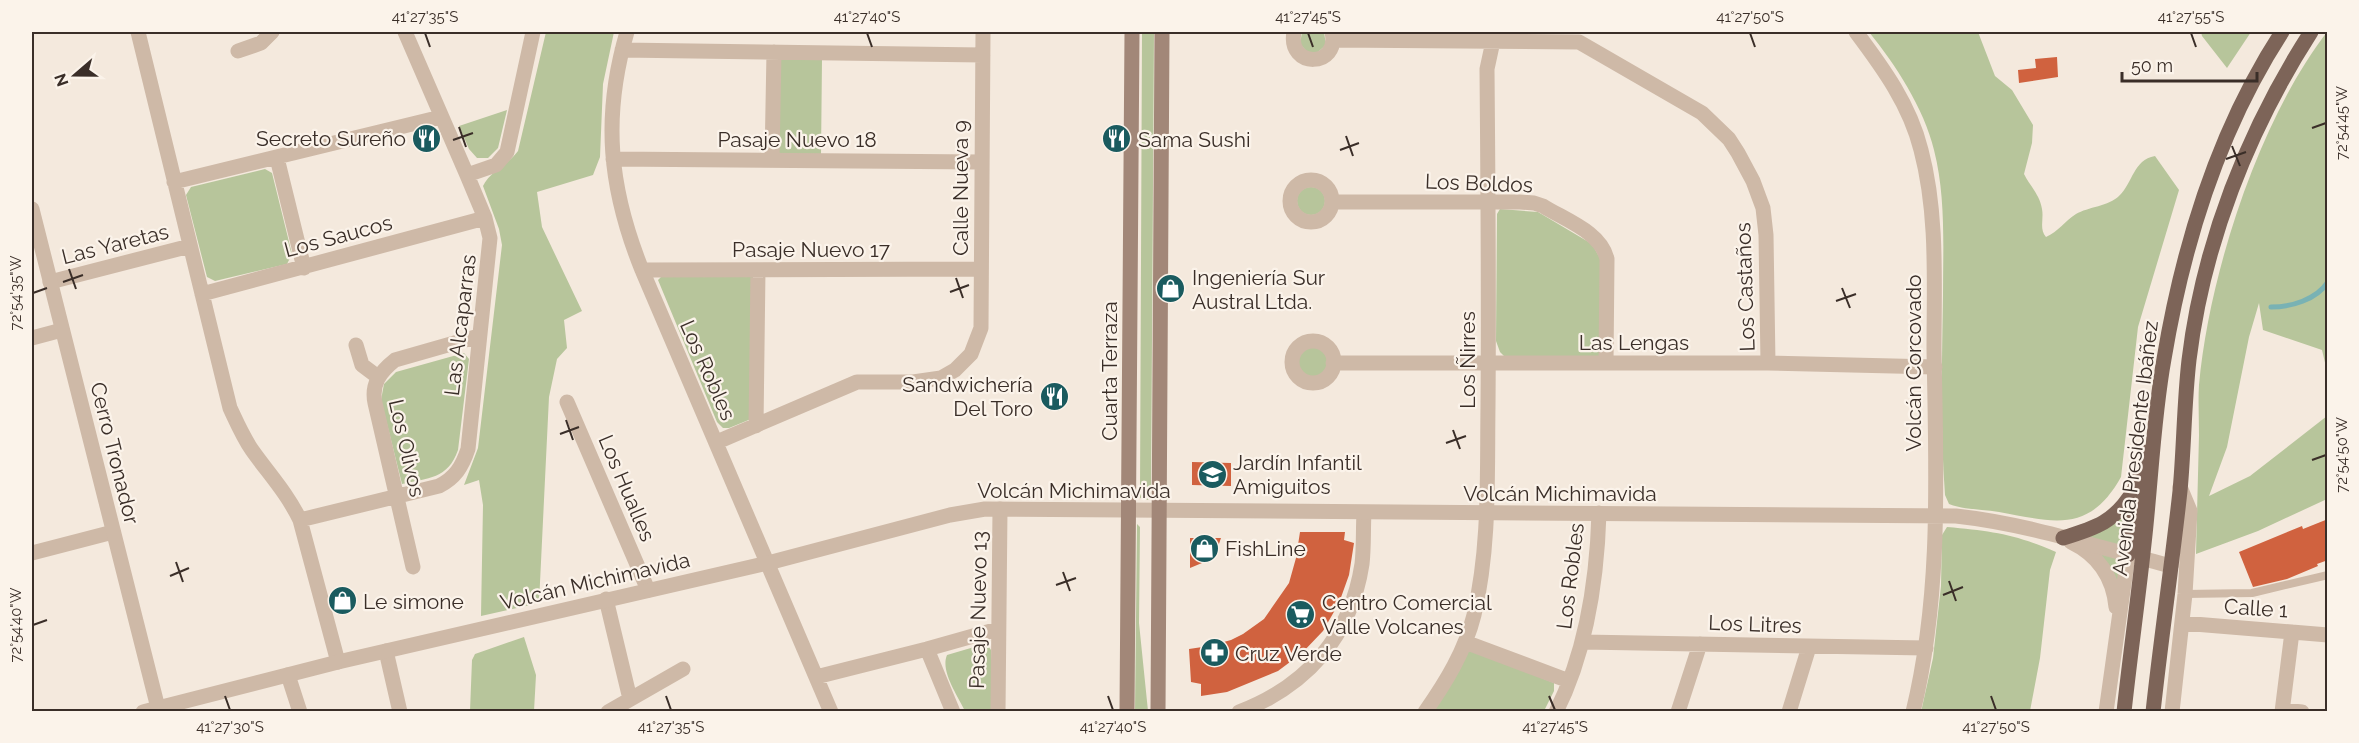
<svg xmlns="http://www.w3.org/2000/svg" width="2359" height="743" viewBox="0 0 2359 743" font-family="Raleway,sans-serif">
	<rect width="100%" height="100%" fill="#f4e9dd"/>
	<path fill="#b7c59b" d="M546 32H614L603 84 600 157 593 175 537 192 542 227 582 311 564 320 567 348 557 359 549 397 539 603 481 616 483 505 479 480 464 485 478 448 502 245 499 229 483 186C490 171 508 165 518 151Z
		M1142 32H1154L1151 494 1148 500 1140 498V494Z
		M1302 32H1324L1326 45 1318 52H1307L1300 44Z
		M1869 32H1978L1995 76 2012 90 2033 125 2032 143 2024 174C2030 186 2040 195 2042 209 2044 219 2039 229 2046 237 2058 232 2065 221 2076 214 2088 207 2109 206 2119 196 2133 183 2133 160 2155 156L2179 190 2138 327 2121 477C2089 534 2054 522 1999 512 1982 509 1965 510 1949 504L1945 495C1940 429 1942 362 1943 295 1943 247 1946 197 1934 150 1924 108 1895 64 1869 32Z
		M2201 32H2251L2227 68 2202 36Z
		M2327 32V371L2322 350 2263 330 2259 303 2249 337 2227 447 2209 496 2250 476 2327 416V499L2258 531 2196 554C2197 514 2198 475 2199 435 2199 418 2198 401 2199 385 2209 274 2259 120 2327 32Z
		M778 59H822L821 155 776 154Z
		M507 110 498 148 488 158H477L469 149 459 126Z
		M265 169 272 173 292 254 287 264 215 281 207 277 186 195 191 187Z
		M1297 201a14 14 0 1 1 28 0a14 14 0 1 1-28 0Z
		M1500 209 1538 212 1592 244 1601 260 1599 356H1504L1500 352 1496 341 1497 214Z
		M753 276 751 419 729 428H723L717 422 658 280 661 277Z
		M1298 362a15 15 0 1 1 30 0a15 15 0 1 1-30 0Z
		M464 353 469 359 458 450C448 479 428 478 402 484L381 400 384 384 396 372Z
		M2127 509 2123 551 2082 538Z
		M1137 524 1140 527 1139 623 1148 711H1135Z
		M1947 527C1991 531 2015 534 2056 552L2050 570 2040 658 2030 711 1921 712 1933 658 1941 586 1942 535Z
		M2090 549 2122 560 2119 588Z
		M524 637 536 675 534 711H470L472 660 475 654Z
		M981 645 989 647 991 650V711H965C958 696 940 671 947 655Z
		M1472 650 1554 683V691L1544 711 1432 712 1467 652Z"/>
	<g fill="none" stroke-linecap="round" stroke-linejoin="round">
		<path stroke="#79b2b4" stroke-width="5" d="M2271 307C2291 307 2316 300 2328 282"/>
	</g>
	<path fill="#d0623f" d="M2057 57 2058 77 2019 83 2018 70 2036 68 2035 59Z
		M1192 462 1231 463V486L1192 485Z
		M2328 519V560L2317 564 2318 566 2287 579 2253 587 2239 552 2302 526 2303 529Z
		M1300 532H1345L1344 540 1354 543 1349 575 1339 603 1323 631 1302 653 1278 671 1227 692 1201 696V684L1191 682 1189 649 1209 646 1231 640 1243 634 1264 619 1289 583 1296 558Z
		M1190 538H1221L1214 558 1190 568Z"/>
	<g fill="none" stroke-linecap="round" stroke-linejoin="round">
		<path stroke="#ceb9a7" stroke-width="8" d="M2185 594 2252 593 2328 575"/>
		<path stroke="#ceb9a7" stroke-width="15" d="M138 32 230 408C237 423 243 437 252 450 269 474 287 493 300 520L338 662
			M627 32C602 117 609 188 642 270L831 712
			M1294 32C1287 69 1340 68 1332 32
			M1334 40 1579 42 1702 113 1729 139 1738 153 1753 181 1763 208 1766 235 1768 363
			M622 50 983 55
			M238 51 261 43 272 32
			M277 158 304 268
			M613 159 981 162
			M772 160 774 52
			M467 175 496 165 507 152 533 32
			M1290 201a21 21 0 1 1 42 0a21 21 0 1 1-42 0Z
			M174 182 441 117
			M1332 202H1520L1534 203 1543 206C1565 220 1601 232 1607 259L1606 363
			M642 270 981 269
			M50 282 190 246
			M202 294 485 218
			M32 338 62 330
			M1292 362a21 21 0 1 1 42 0a21 21 0 1 1-42 0Z
			M356 345 362 365 378 377
			M1333 363H1768L1935 367
			M567 402 648 590
			M756 426 758 270
			M717 442 857 382H913L941 378 955 370 971 354 981 328 983 32
			M300 520 439 486C455 478 462 467 468 449L490 238 485 218 467 175 405 32
			M2071 542C2098 555 2113 576 2116 607
			M32 553 113 532
			M413 567 375 403C371 384 380 372 395 360L479 336
			M606 599 630 699
			M2182 623 2328 635
			M1465 642 1569 681
			M1583 642 1926 648
			M927 649 953 712
			M386 651 400 712
			M288 675 300 712
			M816 677 927 649 998 629
			M2283 710 2302 712
			M143 712 158 708 159 712
			M608 712 683 669
			M998 712 1000 509
			M1239 712C1307 686 1351 636 1362 564 1364 547 1363 530 1364 513
			M1425 712C1446 682 1465 651 1474 615 1490 546 1487 476 1488 406 1489 293 1488 181 1487 69L1495 32
			M1556 712C1587 650 1597 581 1599 513
			M1678 712 1700 644
			M1789 712 1809 647
			M2106 712 2128 555
			M2172 712 2185 594 2190 511 2180 487
			M2282 712 2292 632"/>
		<path stroke="#ceb9a7" stroke-width="15" d="M1856 32C1883 68 1910 105 1921 150 1938 214 1934 284 1934 349 1936 470 1942 593 1913 712
			M32 209 158 708 338 662 768 563 950 515 985 509 1956 516C2029 524 2100 548 2171 566"/>
		<path stroke="#a28778" stroke-width="15" d="M1127 712 1132 32
			M1158 712 1162 32"/>
		<path stroke="#7d6458" stroke-width="15" d="M2063 538C2096 528 2115 522 2134 490
			M2128 555 2135 488 2146 452
			M2124 712C2130 656 2138 600 2144 544 2151 483 2153 420 2164 359 2183 245 2219 129 2282 32
			M2153 712C2161 638 2172 565 2180 491 2184 448 2184 404 2189 360 2203 244 2248 130 2311 32"/>
	</g>
	<path fill="none" stroke="#3a2e28" stroke-width="2" d="M425 33 430 47M867 33 872 47M1308 33 1313 47M1750 33 1755 47M2191 33 2196 47M459 127 466 147M2312 128 2326 123M1346 136 1353 156M453 140 473 133M2232 146 2240 166M1340 150 1359 143M2226 159 2246 152M69 269 76 289M956 278 963 298M63 282 83 275M1842 288 1850 308M950 292 969 285M33 293 47 288M1836 301 1856 294M566 420 573 440M1453 430 1460 449M560 434 579 427M1446 443 1466 436M2312 460 2326 455M176 562 183 582M1063 572 1070 591M170 576 189 568M1949 581 1956 601M1056 585 1076 578M1943 595 1963 587M33 625 47 620M225 696 230 710M666 696 671 710M1108 696 1113 710M1549 696 1555 710M1991 696 1996 710"/>
	<defs>
		<symbol id="restaurant-disc" viewBox="-11 -11 22 22"><circle r="9.5" fill="#1a5b5f" stroke="#fbf3ea"/><path d="M-5-6h1v4h1v-4h1v4h1v-4h1v5L-1.5 .5V6h-2V.5L-5-1ZM5-6V6H3V1.5H1.5Q1.5-4 5-6Z" fill="#fff"/></symbol>
		<symbol id="shop-disc" viewBox="-11 -11 22 22"><circle r="9.5" fill="#1a5b5f" stroke="#fbf3ea"/><path d="M-5-2.5h2.3a2.7 3.5 0 0 1 5.4 0H5L5.5 6h-11ZM-1.5-2.5h3a1.5 2.3 0 0 0-3 0Z" fill="#fff"/></symbol>
		<symbol id="school-disc" viewBox="-11 -11 22 22"><circle r="9.5" fill="#1a5b5f" stroke="#fbf3ea"/><path d="M0-5L7-2L0 1L-7-2ZM-4 1L0 2.5L4 1V4Q0 6-4 4Z" fill="#fff"/></symbol>
		<symbol id="supermarket-disc" viewBox="-11 -11 22 22"><circle r="9.5" fill="#1a5b5f" stroke="#fbf3ea"/><path d="M-6-5.5h2.5l.6 2H6L4.5 2H-2.5L-4.4-4H-6ZM-1.5 3.2a1.3 1.3 0 1 0 .1 0ZM3 3.2a1.3 1.3 0 1 0 .1 0Z" fill="#fff"/></symbol>
		<symbol id="pharmacy-disc" viewBox="-11 -11 22 22"><circle r="9.5" fill="#1a5b5f" stroke="#fbf3ea"/><path d="M-2-6h4v4h4v4h-4v4h-4v-4h-4v-4h4Z" fill="#fff"/></symbol>
	</defs>
	<g fill-rule="evenodd">
		<use href="#restaurant-disc" x="410" y="122" width="33" height="33"/>
		<use href="#restaurant-disc" x="1100" y="122" width="33" height="33"/>
		<use href="#shop-disc" x="1154" y="272" width="33" height="33"/>
		<use href="#restaurant-disc" x="1038" y="380" width="33" height="33"/>
		<use href="#school-disc" x="1196" y="458" width="33" height="33"/>
		<use href="#shop-disc" x="1188" y="532" width="33" height="33"/>
		<use href="#shop-disc" x="326" y="584" width="33" height="33"/>
		<use href="#supermarket-disc" x="1284" y="598" width="33" height="33"/>
		<use href="#pharmacy-disc" x="1198" y="636" width="33" height="33"/>
	</g>
	<g text-anchor="middle" dominant-baseline="central" stroke-width="4.5" stroke-linejoin="round" paint-order="stroke">
		<g font-size="21" fill="#3a2e28" stroke="#fbf3ea" text-anchor="start">
			<text x="406" y="138" text-anchor="end">Secreto Sureño</text>
			<text x="1138" y="139">Sama Sushi</text>
			<text x="1192" y="277">Ingeniería Sur<tspan x="1192" dy="24">Austral Ltda.</tspan></text>
			<text x="1033" y="384" text-anchor="end">Sandwichería<tspan x="1033" dy="24">Del Toro</tspan></text>
			<text x="1233" y="462">Jardín Infantil<tspan x="1233" dy="24">Amiguitos</tspan></text>
			<text x="1225" y="548">FishLine</text>
			<text x="363" y="601">Le simone</text>
			<text x="1322" y="602">Centro Comercial<tspan x="1322" dy="24">Valle Volcanes</tspan></text>
			<text x="1235" y="653">Cruz Verde</text>
		</g>
		<g font-size="21" fill="#3a2e28" stroke="#fbf3ea">
			<text x="797" y="139">Pasaje Nuevo 18</text>
			<text transform="translate(1479 183) rotate(2)">Los Boldos</text>
			<text transform="translate(960 188) rotate(-90)">Calle Nueva 9</text>
			<text transform="translate(338 236) rotate(-15)">Los Saucos</text>
			<text transform="translate(115 244) rotate(-14)">Las Yaretas</text>
			<text x="811" y="249">Pasaje Nuevo 17</text>
			<text transform="translate(1745 287) rotate(-92)">Los Castaños</text>
			<text transform="translate(460 325) rotate(-83)">Las Alcaparras</text>
			<text x="1634" y="342">Las Lengas</text>
			<text transform="translate(1467 360) rotate(-90)">Los Ñirres</text>
			<text transform="translate(1913 363) rotate(-90)">Volcán Corcovado</text>
			<text transform="translate(708 370) rotate(66)">Los Robles</text>
			<text transform="translate(1109 371) rotate(-90)">Cuarta Terraza</text>
			<text transform="translate(407 448) rotate(77)">Los Olivos</text>
			<text transform="translate(2135 448) rotate(-83)">Avenida Presidente Ibáñez</text>
			<text transform="translate(115 453) rotate(76)">Cerro Tronador</text>
			<text transform="translate(627 488) rotate(67)">Los Hualles</text>
			<text x="1074" y="490">Volcán Michimavida</text>
			<text x="1560" y="493">Volcán Michimavida</text>
			<text transform="translate(1570 576) rotate(-83)">Los Robles</text>
			<text transform="translate(595 581) rotate(-13)">Volcán Michimavida</text>
			<text transform="translate(2256 608) rotate(4)">Calle 1</text>
			<text transform="translate(978 610) rotate(-89)">Pasaje Nuevo 13</text>
			<text transform="translate(1755 624) rotate(2)">Los Litres</text>
		</g>
	</g>
	<rect width="2359" height="743" fill="none" stroke="#fbf3ea" stroke-width="66"/>
	<g transform="translate(75 75) rotate(250)" stroke="#fbf3ea" stroke-width="4.5" paint-order="stroke">
	<path d="M0-4.5L10 22L0 15L-10 22Z" fill="#3a2e28"/>
	<text y="-9" font-size="16" font-weight="bold" text-anchor="middle" fill="#3a2e28">N</text>
	</g>
	<path d="M2122 72v9h135v-9" fill="none" stroke="#3a2e28" stroke-width="3"/>
	<text x="2131" y="72" font-size="18" fill="#3a2e28" stroke="#fbf3ea" stroke-width="4.5" paint-order="stroke">50 m</text>
	<rect x="33" y="33" width="2293" height="677" fill="none" stroke="#3a2e28" stroke-width="2"/>
	<g font-size="15" text-anchor="middle" fill="#3a2e28">
		<text x="425" y="22">41°27'35"S</text>
		<text x="867" y="22">41°27'40"S</text>
		<text x="1308" y="22">41°27'45"S</text>
		<text x="1750" y="22">41°27'50"S</text>
		<text x="2191" y="22">41°27'55"S</text>
		<text transform="translate(2342 123) rotate(-90)" y="5">72°54'45"W</text>
		<text transform="translate(16 293) rotate(-90)" y="5">72°54'35"W</text>
		<text transform="translate(2342 455) rotate(-90)" y="5">72°54'50"W</text>
		<text transform="translate(16 625) rotate(-90)" y="5">72°54'40"W</text>
		<text x="230" y="732">41°27'30"S</text>
		<text x="671" y="732">41°27'35"S</text>
		<text x="1113" y="732">41°27'40"S</text>
		<text x="1555" y="732">41°27'45"S</text>
		<text x="1996" y="732">41°27'50"S</text>
	</g>
</svg>
